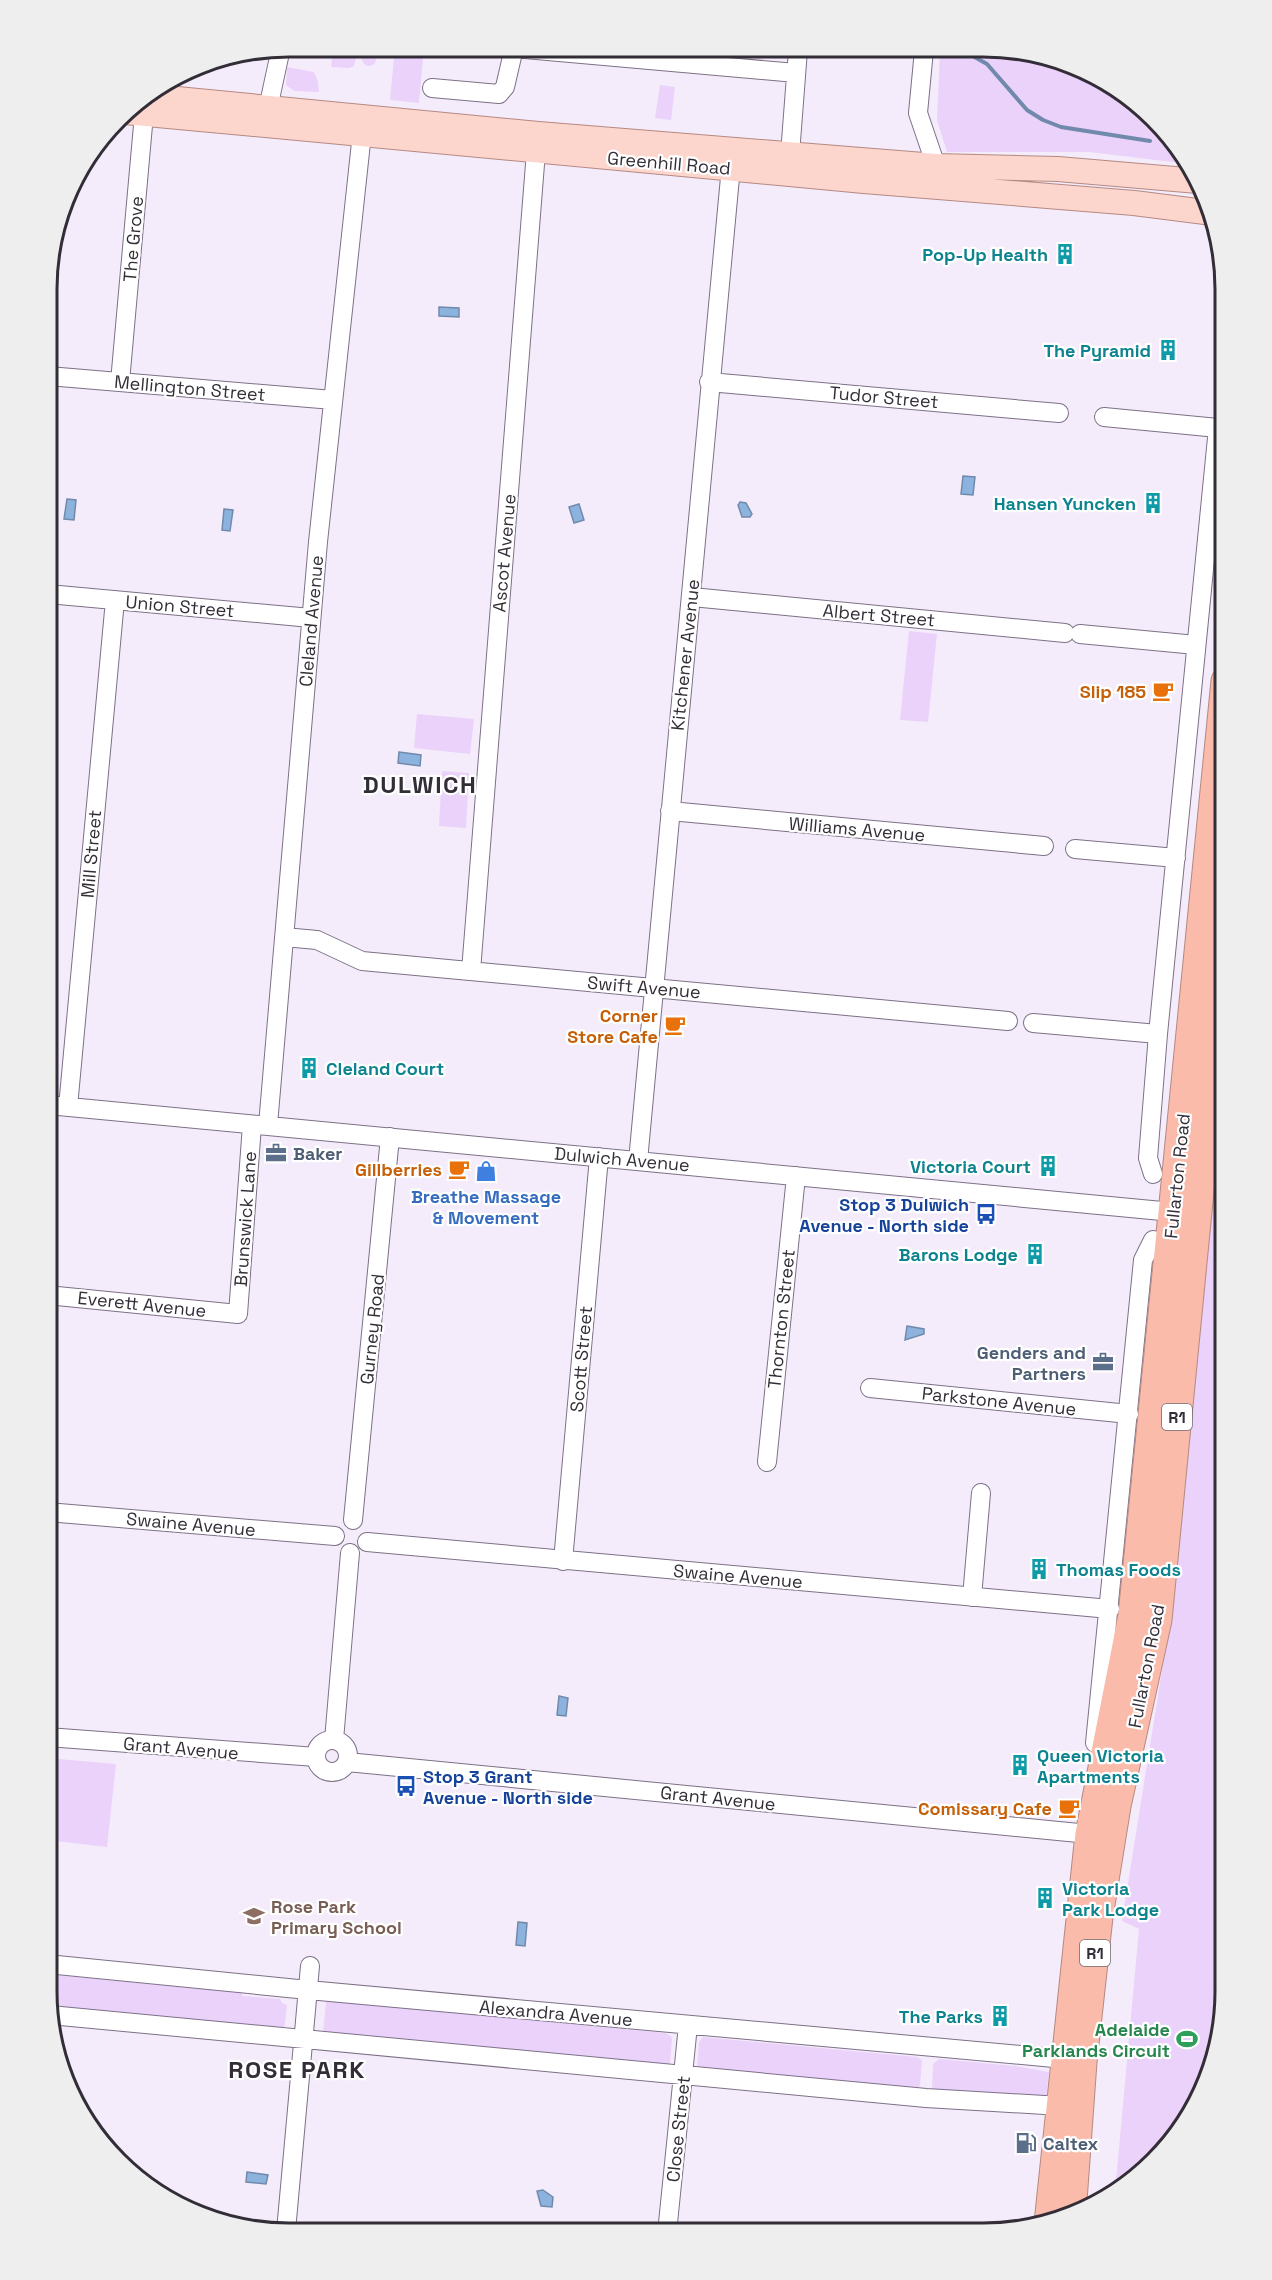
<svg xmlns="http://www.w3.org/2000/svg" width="1272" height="2280" viewBox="0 0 1272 2280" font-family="'Space Grotesk',sans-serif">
	<rect width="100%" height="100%" fill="#f5ecfb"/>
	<path fill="#ead2fa" d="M337 47H362L357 54 354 66 349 68 331 67 333 50H337Z
		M395 47H424L419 103 390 100Z
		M940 51H1030L1090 71 1143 106 1184 154 1189 164 1089 152H947L937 120Z
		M362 59a7 7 0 1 1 14 0a7 7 0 1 1-14 0Z
		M287 67 314 72 318 82 319 92 294 91 286 85Z
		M660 85 675 87 671 120 655 118Z
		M909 631 937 634 928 722 900 720Z
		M417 714 474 719 470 754 414 748Z
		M442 771 469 773 466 828 439 826Z
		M1225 1030V2008C1221 2028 1220 2052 1212 2071 1193 2116 1159 2168 1115 2192L1139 1929 1122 1921 1167 1639Z
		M47 1758 116 1764 107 1847 47 1840Z
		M47 1974 242 1993V1996L280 1999 282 2003 287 2005 284 2032 49 2009Z
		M326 2001 665 2033 671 2036 672 2039 670 2063 668 2066 323 2035Z
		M703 2037 917 2057 922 2060 920 2085 917 2090 697 2067 699 2042Z
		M939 2059 1015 2066 1049 2072 1046 2100 932 2091 933 2064Z"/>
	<path fill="#8cb2de" stroke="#718aac" stroke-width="1.5" d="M439 307 459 308V317L439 316Z
		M963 476 975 477 973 495 961 494Z
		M67 499 76 500 74 520 64 519Z
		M740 502 746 503 752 514 750 517H742L738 505Z
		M579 504 584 520 574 523 569 507Z
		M224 509 233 510 230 531 222 530Z
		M399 752 421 755 420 766 398 763Z
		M907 1326 924 1329V1334L905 1340Z
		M559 1696 568 1698 566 1716 557 1715Z
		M518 1922 527 1923 525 1946 516 1945Z
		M247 2172 268 2175 266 2184 246 2182Z
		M543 2190 553 2197 552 2207 541 2206 537 2191Z"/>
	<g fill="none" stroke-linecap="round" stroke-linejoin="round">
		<path stroke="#718aac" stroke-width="4" d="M971 55 987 64 1027 110 1043 120 1061 127 1150 141"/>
		<defs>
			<path id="minor" d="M924 50 918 113 936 166
				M432 88 499 94 505 87 514 48 796 73
				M268 120 270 99 281 48
				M790 154 798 50
				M48 376 333 400
				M120 382 145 103
				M709 382 1059 413
				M1104 417 1218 428 1158 1034 1148 1158 1153 1174
				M48 594 311 618
				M692 597 1065 633
				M1080 634 1196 645
				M670 811 1044 846
				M1075 849 1176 858
				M284 937 317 940 362 961 1008 1021
				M471 971 537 139
				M1033 1023 1158 1034
				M48 1105 1183 1213
				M68 1107 115 600
				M268 1125 318 542 363 124
				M638 1161 732 156
				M47 1295 238 1314 252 1125
				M870 1388 1129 1414
				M767 1462 796 1176
				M47 1512 335 1536
				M353 1520 390 1137
				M367 1542 1110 1609
				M563 1561 599 1157
				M972 1597 981 1493
				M47 1737 316 1757
				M334 1740 350 1553
				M316 1756a16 16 0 1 1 32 0a16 16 0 1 1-32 0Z
				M1095 1743 1143 1260 1153 1240
				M347 1762 1089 1834
				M47 1964 308 1990 1065 2059
				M50 2015 926 2098 1061 2106
				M286 2231 310 1966
				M667 2233 688 2025"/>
			<path id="major" d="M146 96 538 134 936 166 1058 169 1198 181
				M125 112 864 181 1134 203 1213 213"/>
			<path id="highway" d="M1072 2215 1083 2062 1099 1917 1117 1806 1158 1620 1225 936
				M1048 2223 1089 1834 1132 1615 1225 681"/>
		</defs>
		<use href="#minor" stroke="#7d7087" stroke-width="20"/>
		<use href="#major" stroke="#b48982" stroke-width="26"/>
		<use href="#highway" stroke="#b48982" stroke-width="29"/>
		<use href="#minor" stroke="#fff" stroke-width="18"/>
		<use href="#major" stroke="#fcd6cd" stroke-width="24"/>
		<use href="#highway" stroke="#fabbab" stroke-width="27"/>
	</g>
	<defs>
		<symbol id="building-bare" viewBox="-9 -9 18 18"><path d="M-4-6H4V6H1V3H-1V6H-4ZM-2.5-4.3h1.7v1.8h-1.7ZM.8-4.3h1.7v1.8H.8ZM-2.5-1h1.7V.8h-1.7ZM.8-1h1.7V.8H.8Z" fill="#0f9aa8" stroke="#fff" stroke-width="2.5" paint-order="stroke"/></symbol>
		<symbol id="cafe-bare" viewBox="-9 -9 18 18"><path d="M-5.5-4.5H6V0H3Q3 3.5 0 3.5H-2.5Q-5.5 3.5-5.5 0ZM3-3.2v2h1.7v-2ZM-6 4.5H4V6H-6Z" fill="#e8710a" stroke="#fff" stroke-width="2.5" paint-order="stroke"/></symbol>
		<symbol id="office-bare" viewBox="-9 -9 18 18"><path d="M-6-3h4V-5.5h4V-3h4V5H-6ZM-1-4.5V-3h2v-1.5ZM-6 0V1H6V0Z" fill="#5c6f8a" stroke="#fff" stroke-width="2.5" paint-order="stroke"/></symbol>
		<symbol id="shop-bare" viewBox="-9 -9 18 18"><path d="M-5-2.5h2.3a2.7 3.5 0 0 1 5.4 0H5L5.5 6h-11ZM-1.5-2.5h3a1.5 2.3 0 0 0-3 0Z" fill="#3f7fe0" stroke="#fff" stroke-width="2.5" paint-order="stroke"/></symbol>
		<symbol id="bus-bare" viewBox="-9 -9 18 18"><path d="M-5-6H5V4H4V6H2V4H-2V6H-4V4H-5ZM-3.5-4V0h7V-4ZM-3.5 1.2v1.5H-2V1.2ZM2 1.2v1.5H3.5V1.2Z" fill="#1a4fb4" stroke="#fff" stroke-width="2.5" paint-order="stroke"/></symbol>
		<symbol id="school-bare" viewBox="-9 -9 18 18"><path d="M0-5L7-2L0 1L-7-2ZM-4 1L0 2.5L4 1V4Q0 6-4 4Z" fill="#8d6e63" stroke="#fff" stroke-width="2.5" paint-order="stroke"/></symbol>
		<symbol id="stadium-bare" viewBox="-9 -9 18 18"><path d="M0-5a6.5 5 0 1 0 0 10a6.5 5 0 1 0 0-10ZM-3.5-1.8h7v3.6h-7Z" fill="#2e9e5b" stroke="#fff" stroke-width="2.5" paint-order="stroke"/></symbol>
		<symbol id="fuel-bare" viewBox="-9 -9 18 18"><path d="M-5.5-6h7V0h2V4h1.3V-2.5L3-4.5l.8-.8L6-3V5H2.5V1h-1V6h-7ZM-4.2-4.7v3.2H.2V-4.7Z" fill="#5c6f8a" stroke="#fff" stroke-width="2.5" paint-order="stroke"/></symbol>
	</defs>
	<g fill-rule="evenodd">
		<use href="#building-bare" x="1050" y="239" width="30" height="30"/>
		<use href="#building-bare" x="1153" y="335" width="30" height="30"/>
		<use href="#building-bare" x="1138" y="488" width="30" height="30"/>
		<use href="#cafe-bare" x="1148" y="676" width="30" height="30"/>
		<use href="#cafe-bare" x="660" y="1010" width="30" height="30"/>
		<use href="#building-bare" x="294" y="1053" width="30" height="30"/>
		<use href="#office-bare" x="261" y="1138" width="30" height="30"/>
		<use href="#building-bare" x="1033" y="1151" width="30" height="30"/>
		<use href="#cafe-bare" x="444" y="1154" width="30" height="30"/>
		<use href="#shop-bare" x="471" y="1156" width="30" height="30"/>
		<use href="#bus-bare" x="971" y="1199" width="30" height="30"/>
		<use href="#building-bare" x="1020" y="1239" width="30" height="30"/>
		<use href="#office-bare" x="1088" y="1347" width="30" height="30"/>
		<use href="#building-bare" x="1024" y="1554" width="30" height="30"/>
		<use href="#building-bare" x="1005" y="1750" width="30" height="30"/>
		<use href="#bus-bare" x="391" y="1771" width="30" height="30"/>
		<use href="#cafe-bare" x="1054" y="1793" width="30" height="30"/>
		<use href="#building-bare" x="1030" y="1883" width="30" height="30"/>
		<use href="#school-bare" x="239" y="1901" width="30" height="30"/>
		<use href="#building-bare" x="985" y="2001" width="30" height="30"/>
		<use href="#stadium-bare" x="1172" y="2024" width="30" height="30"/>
		<use href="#fuel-bare" x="1011" y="2128" width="30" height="30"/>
	</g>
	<g text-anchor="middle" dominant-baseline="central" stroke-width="4.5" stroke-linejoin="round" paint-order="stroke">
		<g fill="#fff" stroke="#706c73" stroke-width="1.5">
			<rect x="1162" y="1404" width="30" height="26" rx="4.5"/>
			<rect x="1080" y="1940" width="30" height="26" rx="4.5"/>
		</g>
		<g font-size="16" font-weight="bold" fill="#332d37">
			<text x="1177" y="1417">R1</text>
			<text x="1095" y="1953">R1</text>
		</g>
		<g font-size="18" fill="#332d37" stroke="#fff">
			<text transform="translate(669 163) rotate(5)">Greenhill Road</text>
			<text transform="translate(133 239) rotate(-85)">The Grove</text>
			<text transform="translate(190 388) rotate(5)">Mellington Street</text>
			<text transform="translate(884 397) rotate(5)">Tudor Street</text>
			<text transform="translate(504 553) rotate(-85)">Ascot Avenue</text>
			<text transform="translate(180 606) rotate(5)">Union Street</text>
			<text transform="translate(879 615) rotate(5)">Albert Street</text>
			<text transform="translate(311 621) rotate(-85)">Cleland Avenue</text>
			<text transform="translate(685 655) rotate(-84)">Kitchener Avenue</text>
			<text transform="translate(857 829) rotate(5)">Williams Avenue</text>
			<text transform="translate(91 854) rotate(-85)">Mill Street</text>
			<text transform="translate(644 987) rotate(5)">Swift Avenue</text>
			<text transform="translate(622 1159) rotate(5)">Dulwich Avenue</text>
			<text transform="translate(1177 1176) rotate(-84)">Fullarton Road</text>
			<text transform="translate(245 1219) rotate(-86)">Brunswick Lane</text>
			<text transform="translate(142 1304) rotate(6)">Everett Avenue</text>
			<text transform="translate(781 1319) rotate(-84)">Thornton Street</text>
			<text transform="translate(372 1329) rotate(-84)">Gurney Road</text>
			<text transform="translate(581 1359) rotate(-85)">Scott Street</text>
			<text transform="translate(999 1401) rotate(6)">Parkstone Avenue</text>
			<text transform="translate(191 1524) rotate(5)">Swaine Avenue</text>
			<text transform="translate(738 1576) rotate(5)">Swaine Avenue</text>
			<text transform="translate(1146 1666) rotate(-79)">Fullarton Road</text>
			<text transform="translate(181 1748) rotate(5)">Grant Avenue</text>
			<text transform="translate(718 1798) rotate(6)">Grant Avenue</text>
			<text transform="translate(556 2013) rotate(5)">Alexandra Avenue</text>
			<text transform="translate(678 2129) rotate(-84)">Close Street</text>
		</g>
		<g font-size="18" font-weight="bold" fill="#0d838f" stroke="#fff" text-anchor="end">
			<text x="1048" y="254">Pop-Up Health</text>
			<text x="1151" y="350">The Pyramid</text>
			<text x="1136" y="503">Hansen Yuncken</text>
			<text x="326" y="1068" text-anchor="start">Cleland Court</text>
			<text x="1031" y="1166">Victoria Court</text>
			<text x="1018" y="1254">Barons Lodge</text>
			<text x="1056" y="1569" text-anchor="start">Thomas Foods</text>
			<text x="1037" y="1755" text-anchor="start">Queen Victoria<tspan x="1037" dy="21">Apartments</tspan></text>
			<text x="1062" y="1888" text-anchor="start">Victoria<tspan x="1062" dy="21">Park Lodge</tspan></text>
			<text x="983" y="2016">The Parks</text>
		</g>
		<g font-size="18" font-weight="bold" fill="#c56008" stroke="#fff" text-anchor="end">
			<text x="1146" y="691">Slip 185</text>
			<text x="658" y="1015">Corner<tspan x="658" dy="21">Store Cafe</tspan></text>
			<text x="442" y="1169">Gillberries</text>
			<text x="1052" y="1808">Comissary Cafe</text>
		</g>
		<g font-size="18" font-weight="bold" fill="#4e5e75" stroke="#fff" text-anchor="start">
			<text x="293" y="1153">Baker</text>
			<text x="1086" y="1352" text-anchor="end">Genders and<tspan x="1086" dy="21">Partners</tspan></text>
			<text x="1043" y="2143">Caltex</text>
		</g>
		<g font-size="18" font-weight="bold" fill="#366cbe" stroke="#fff">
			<text x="486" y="1196">Breathe Massage<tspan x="486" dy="21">&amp; Movement</tspan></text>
		</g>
		<g font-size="18" font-weight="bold" fill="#164399" stroke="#fff" text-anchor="end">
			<text x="969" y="1204">Stop 3 Dulwich<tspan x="969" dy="21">Avenue - North side</tspan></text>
			<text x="423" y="1776" text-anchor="start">Stop 3 Grant<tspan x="423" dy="21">Avenue - North side</tspan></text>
		</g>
		<g font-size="18" font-weight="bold" fill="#785e54" stroke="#fff" text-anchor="start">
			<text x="271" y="1906">Rose Park<tspan x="271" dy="21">Primary School</tspan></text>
		</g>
		<g font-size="18" font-weight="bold" fill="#27864d" stroke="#fff" text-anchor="end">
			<text x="1170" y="2029">Adelaide<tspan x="1170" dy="21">Parklands Circuit</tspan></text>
		</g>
		<g font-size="24" font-weight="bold" letter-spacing="1.5" fill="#332d37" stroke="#fff">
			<text x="420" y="784">DULWICH</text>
			<text x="297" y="2069">ROSE PARK</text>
		</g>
	</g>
	<path d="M0 0H1272V2280H0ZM289 57H983A232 232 0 0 1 1215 289V1991A232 232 0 0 1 983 2223H289A232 232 0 0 1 57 1991V289A232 232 0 0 1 289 57Z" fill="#efeeef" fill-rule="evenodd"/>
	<path fill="none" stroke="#332d37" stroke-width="3" d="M289 57H983A232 232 0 0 1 1215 289V1991A232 232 0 0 1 983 2223H289A232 232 0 0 1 57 1991V289A232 232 0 0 1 289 57Z"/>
</svg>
